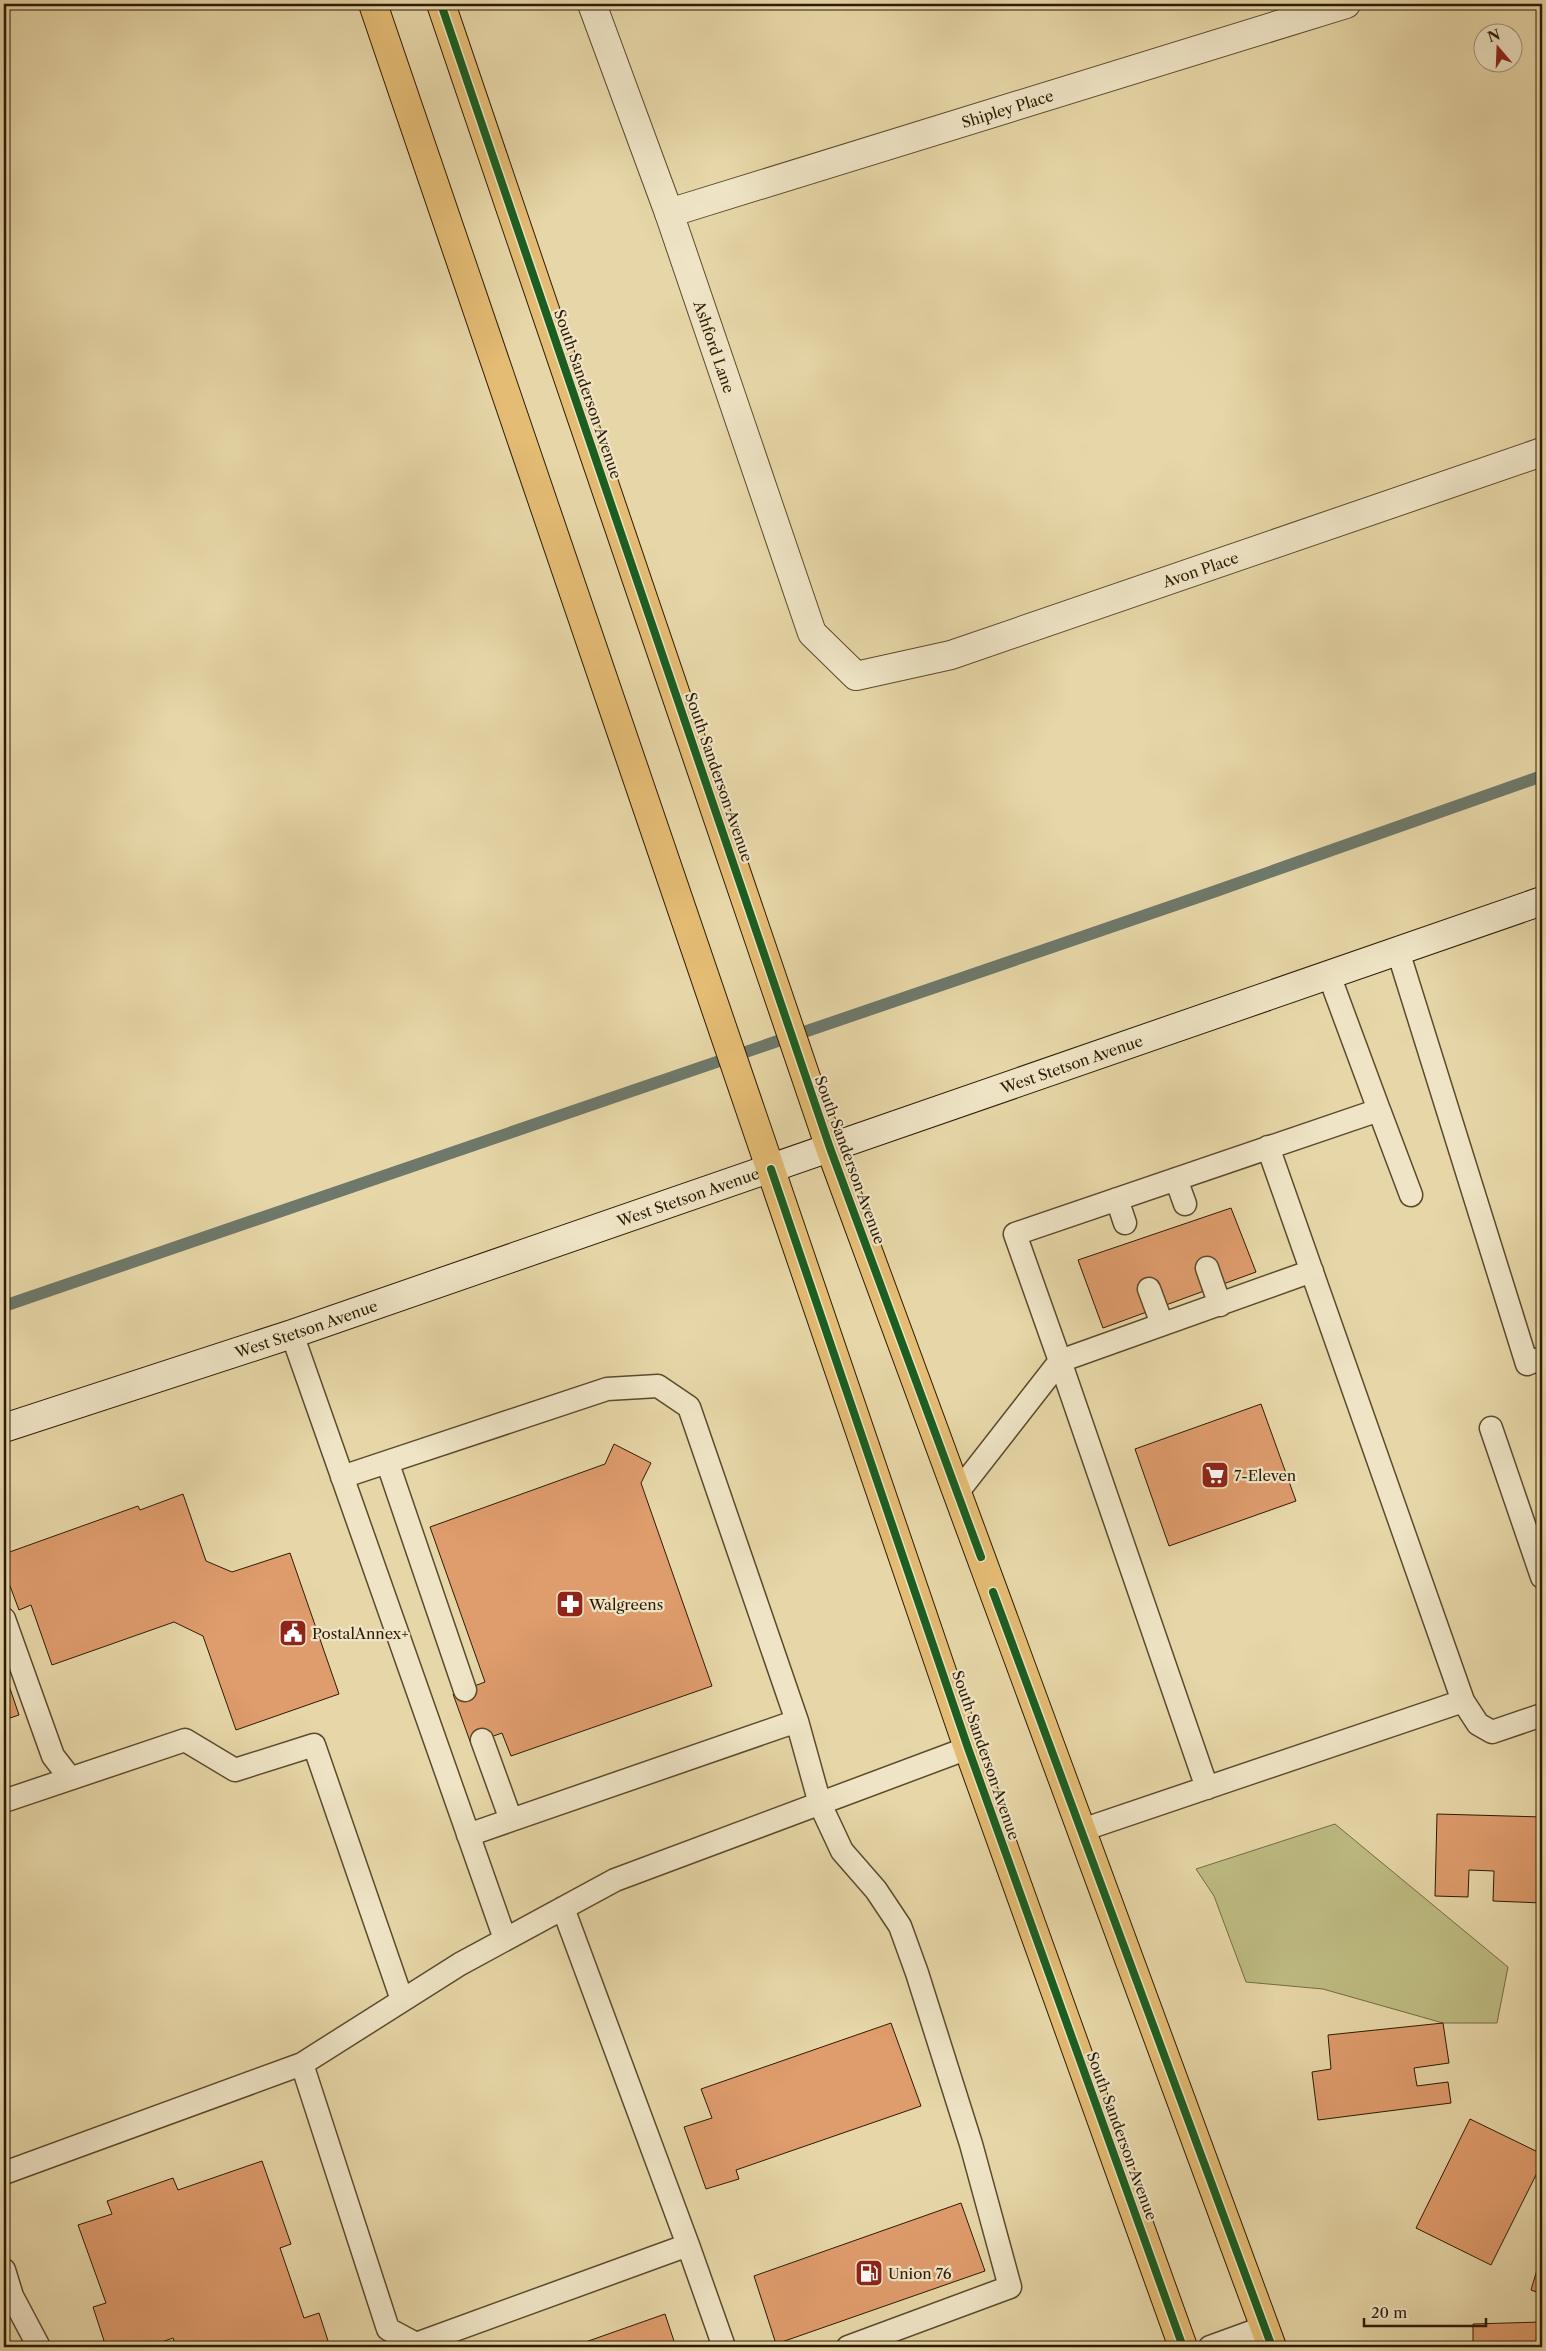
<svg xmlns="http://www.w3.org/2000/svg" width="1546" height="2351" viewBox="0 0 1546 2351" font-family="'Libre Caslon Text',serif">
	<rect width="100%" height="100%" fill="#e7d7a8"/>
	<filter id="stains"><feTurbulence type="fractalNoise" baseFrequency=".004" numOctaves="4"/><feColorMatrix values="0 0 0 0 .2 0 0 0 0 .09 0 0 0 0 .02 0 0 0 .5 -.17"/></filter>
	<radialGradient id="worn" r=".72"><stop offset=".6" stop-color="#630" stop-opacity="0"/><stop offset="1" stop-color="#630" stop-opacity=".3"/></radialGradient>
	<path fill="#bebc82" stroke="#766c42" d="M1335 1824 1508 1967 1497 2023H1443L1323 1989 1246 1982 1214 1896 1196 1869Z"/>
	<g fill="none" stroke-linecap="round" stroke-linejoin="round">
		<path stroke="#6e796b" stroke-width="12" d="M4 1306 1216 891 1542 776"/>
	</g>
	<path fill="#df9c6d" stroke="#2d1b03" d="M1231 1208 1256 1272 1103 1328 1078 1260Z
		M1261 1404 1296 1501 1169 1546 1135 1449Z
		M614 1444 651 1463 641 1483 712 1686 511 1756 502 1733 471 1744 453 1694 485 1682 430 1527 605 1464Z
		M183 1494 206 1561 232 1572 290 1553 339 1694 236 1730 203 1636 174 1622 52 1665 31 1605 19 1610 4 1570V1554L138 1506 140 1510Z
		M4 1671 19 1715 4 1720Z
		M1437 1814 1542 1817V1903L1493 1901 1494 1871 1469 1870 1468 1897 1435 1896Z
		M891 2023 921 2106 736 2170 739 2179 706 2189 684 2127 712 2118 701 2089Z
		M1443 2023 1449 2063 1414 2068 1417 2086 1448 2082 1451 2103 1318 2120 1312 2072 1331 2069 1328 2035Z
		M1470 2119 1542 2154V2163L1491 2265 1416 2228Z
		M262 2161 291 2244 280 2248 304 2318 319 2313 330 2347H176L173 2338 148 2347H106L93 2307 106 2303 78 2225 112 2214 107 2201 173 2178 178 2190Z
		M961 2203 985 2271 776 2344 754 2276Z
		M1542 2253V2294L1531 2290Z
		M665 2314 676 2347H577V2345Z
		M1542 2322V2347H1473V2324Z"/>
	<g fill="none" stroke-linecap="round" stroke-linejoin="round">
		<defs>
			<path id="lane" d="M1398 951 1527 1364 1542 1358
				M1379 1110 1411 1195
				M1176 1179 1185 1204
				M1117 1199 1125 1223
				M1207 1268 1220 1305
				M1149 1289 1162 1324
				M292 1334 505 1939
				M1491 1428 1542 1577
				M388 1464 465 1690
				M342 1477 607 1389 658 1386 689 1407 797 1721 820 1804 842 1851 876 1890 900 1926 917 1973 971 2144 1010 2287 848 2347
				M957 1493 1060 1361 1015 1234 1379 1110 1329 975
				M4 1619 53 1756 70 1778
				M1463 1701 1478 1724 1492 1732 1542 1715
				M482 1740 511 1820
				M1207 1788 1060 1361 1312 1271
				M4 1801 185 1740 235 1770 314 1745 402 2000
				M1082 1830 1463 1701 1268 1147
				M468 1835 797 1721
				M563 1908 688 2245
				M302 2064 388 2329 416 2344 688 2245 724 2347
				M4 2173 302 2064 460 1964 615 1880 968 1748
				M4 2270 12 2296 39 2347
				M1210 2347 1265 2327"/>
			<g id="street">
				<path id="s1" d="M592 4 669 213 812 633 856 676 951 655 1542 452"/>
				<path id="s2" d="M669 213 1346 4"/>
			</g>
			<g id="secondary">
				<path id="s3" d="M4 1428 292 1334 1542 901"/>
			</g>
			<path id="primary" d="M373 4 968 1748 1183 2347
				M441 4 830 1148 1272 2347"/>
		</defs>
		<use href="#lane" stroke="#5c4a2c" stroke-width="25"/>
		<use href="#street" stroke="#5c4a2c" stroke-width="30"/>
		<use href="#secondary" stroke="#2d1b03" stroke-width="30"/>
		<use href="#primary" stroke="#2d1b03" stroke-width="30"/>
		<use href="#lane" stroke="#efe5c6" stroke-width="22"/>
		<use href="#street" stroke="#efe5c6" stroke-width="28"/>
		<use href="#secondary" stroke="#efe5c6" stroke-width="28"/>
		<use href="#primary" stroke="#e4bc74" stroke-width="28"/>
		<defs>
			<path id="cycleway" d="M441 4 830 1148 981 1557
				M771 1169 968 1748 1183 2347
				M993 1592 1272 2347"/>
		</defs>
		<use href="#cycleway" stroke="#efe5c6" stroke-width="11"/>
		<use href="#cycleway" stroke="#1b5e20" stroke-width="8"/>
	</g>
	<defs>
		<symbol id="supermarket-square" viewBox="-11 -11 22 22"><rect x="-9" y="-9" width="18" height="18" rx="4" fill="#8f2418" stroke="#efe5c6"/><path d="M-6-5.5h2.5l.6 2H6L4.5 2H-2.5L-4.4-4H-6ZM-1.5 3.2a1.3 1.3 0 1 0 .1 0ZM3 3.2a1.3 1.3 0 1 0 .1 0Z" fill="#fff"/></symbol>
		<symbol id="pharmacy-square" viewBox="-11 -11 22 22"><rect x="-9" y="-9" width="18" height="18" rx="4" fill="#8f2418" stroke="#efe5c6"/><path d="M-2-6h4v4h4v4h-4v4h-4v-4h-4v-4h4Z" fill="#fff"/></symbol>
		<symbol id="civic-square" viewBox="-11 -11 22 22"><rect x="-9" y="-9" width="18" height="18" rx="4" fill="#8f2418" stroke="#efe5c6"/><path d="M-.6-6.5H3V-4.5H.6V-3L4-1V1h2V6H-6V1h2V-1L-.6-3ZM-1.2 2.5V6h2.4V2.5Z" fill="#fff"/></symbol>
		<symbol id="fuel-square" viewBox="-11 -11 22 22"><rect x="-9" y="-9" width="18" height="18" rx="4" fill="#8f2418" stroke="#efe5c6"/><path d="M-5.5-6h7V0h2V4h1.3V-2.5L3-4.5l.8-.8L6-3V5H2.5V1h-1V6h-7ZM-4.2-4.7v3.2H.2V-4.7Z" fill="#fff"/></symbol>
	</defs>
	<g fill-rule="evenodd">
		<use href="#supermarket-square" x="1199" y="1459" width="32" height="32"/>
		<use href="#pharmacy-square" x="554" y="1588" width="32" height="32"/>
		<use href="#civic-square" x="277" y="1617" width="32" height="32"/>
		<use href="#fuel-square" x="853" y="2257" width="32" height="32"/>
	</g>
	<g text-anchor="middle" dominant-baseline="central" stroke-width="4.5" stroke-linejoin="round" paint-order="stroke">
		<g font-size="15" fill="#2d1b03" stroke="#efe5c6">
			<text stroke="none"><textPath href="#s2" startOffset="354">Shipley Place</textPath></text>
			<text stroke="none"><textPath href="#s1" startOffset="364">Ashford Lane</textPath></text>
			<text transform="translate(588 394) rotate(71)">South Sanderson Avenue</text>
			<text stroke="none"><textPath href="#s1" startOffset="1089">Avon Place</textPath></text>
			<text transform="translate(719 777) rotate(71)">South Sanderson Avenue</text>
			<text stroke="none"><textPath href="#s3" startOffset="1128">West Stetson Avenue</textPath></text>
			<text transform="translate(850 1160) rotate(70)">South Sanderson Avenue</text>
			<text stroke="none"><textPath href="#s3" startOffset="722">West Stetson Avenue</textPath></text>
			<text stroke="none"><textPath href="#s3" startOffset="318">West Stetson Avenue</textPath></text>
			<text transform="translate(986 1755) rotate(71)">South Sanderson Avenue</text>
			<text transform="translate(1122 2136) rotate(70)">South Sanderson Avenue</text>
		</g>
		<g font-size="15" fill="#2d1b03" stroke="#efe5c6" text-anchor="start">
			<text x="1234" y="1475">7-Eleven</text>
			<text x="589" y="1604">Walgreens</text>
			<text x="312" y="1633">PostalAnnex+</text>
			<text x="888" y="2273">Union 76</text>
		</g>
	</g>
	<rect width="1546" height="2351" fill="none" stroke="#e7d7a8" stroke-width="20"/>
	<rect x="5" y="5" width="1536" height="2341" fill="none" stroke="#2d1b03" stroke-width="2.5"/>
	<rect x="10" y="10" width="1526" height="2331" fill="none" stroke="#2d1b03"/>
	<g transform="translate(1498 48) rotate(341)"><circle r="24" fill="#efe5c6" stroke="#a19478"/>
	<path d="M0-4L9 19L0 12L-9 19Z" fill="#8f2418"/>
	<text y="-8" font-size="14" font-weight="bold" text-anchor="middle" fill="#2d1b03">N</text>
	</g>
	<path d="M1364 2318v8h122v-8" fill="none" stroke="#2d1b03" stroke-width="2.5"/>
	<text x="1371" y="2318" font-size="15" fill="#2d1b03" stroke="#efe5c6" stroke-width="4" paint-order="stroke">20 m</text>
	<rect width="100%" height="100%" filter="url(#stains)"/>
	<rect width="100%" height="100%" fill="url(#worn)"/>
</svg>
